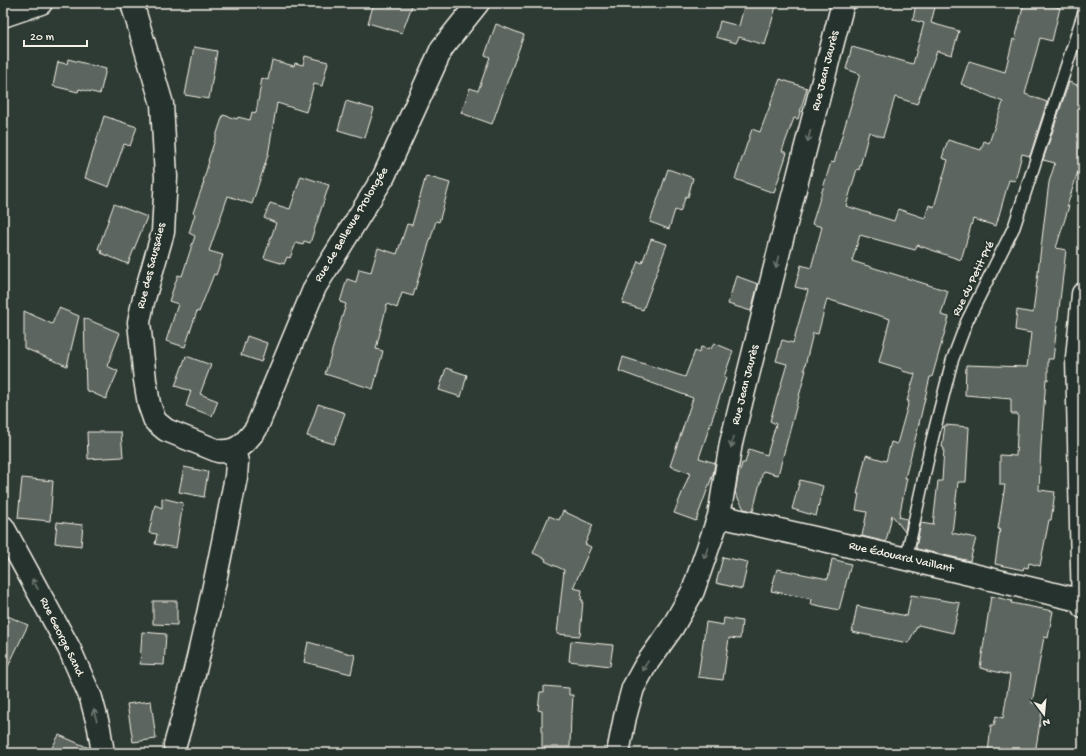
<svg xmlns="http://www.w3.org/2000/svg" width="1086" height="756" viewBox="0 0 1086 756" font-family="'Gochi Hand',sans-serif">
	<rect width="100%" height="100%" fill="#2e3b34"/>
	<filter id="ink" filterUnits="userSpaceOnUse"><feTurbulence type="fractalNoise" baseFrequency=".025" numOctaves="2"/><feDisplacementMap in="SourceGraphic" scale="8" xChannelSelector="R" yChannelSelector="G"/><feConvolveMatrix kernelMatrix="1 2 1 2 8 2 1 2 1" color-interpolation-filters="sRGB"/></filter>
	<g filter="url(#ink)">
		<path fill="#5c655e" stroke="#f4f1e8" d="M374 3H413L402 33 368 23Z
			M745 3H777L765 45 739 37 736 43 716 37 720 21 739 26Z
			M916 3H936L931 23 959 31 952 55 937 51 917 104 895 97 883 137 869 132 859 170 857 169 846 206 894 221 898 209 925 218 929 205 934 207 948 160 942 158 948 140 981 150 984 141 989 143 1003 102 961 84 969 61 1005 72 1013 39 1015 40 1024 3H1041L1060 8 1052 41 1040 38 1025 94 1047 102 1030 156 1022 154 1015 181 1009 180 996 226 973 219 961 260 917 245 915 250 860 235 852 261 948 291 941 315 949 317 932 377H930L917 432 905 478H907L899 517 907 519 905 532 892 515 886 542 862 536 867 512 856 510 859 494H857L866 455 886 461 891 442 897 444 909 401H907L915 374 902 371V369L879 362 890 319 827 299 818 334 813 333 804 370H806L778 475 763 471 753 511 744 509 735 493 739 471 740 472 742 463H745L749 449 767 455 776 424 770 421 787 364 776 361 782 340 793 343 808 290 795 287 801 265 811 268 822 227 812 224 831 162 834 163 860 74 846 69 852 47 913 64 924 23 913 20Z
			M496 24 524 35 492 124 461 113 470 88 478 91 490 57 485 55Z
			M194 47 217 51 209 99 185 95Z
			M305 56 328 62 322 86 314 84 306 112 277 103 268 155 252 204 228 196 209 251 223 255 216 275 214 274 199 312 197 311 185 347 166 341 178 304 169 301 178 275 182 276 195 236 189 233 195 214 193 213 204 182H203L209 161H208L223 115 237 119 238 117 250 120 252 112 256 113 262 78 268 80 272 60 294 66 295 63 303 65Z
			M68 59 106 69 100 94 79 89 78 92 53 86 58 62 67 64Z
			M780 79 807 88 798 119 794 118 782 151 787 153 774 193 735 179 752 129 760 132Z
			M1069 82 1083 87V156L1067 206H1069L1056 248 1066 250 1053 359H1048V380L1046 379 1041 445 1039 490 1055 492 1051 520H1049L1040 566 1029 563 1028 568 1024 567 1023 570 995 564 1000 529H998L1005 485H1000V455L1016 456 1018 414H1011V399L965 395 966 365 1027 367 1031 333 1015 330 1017 310 1033 313 1049 182 1055 163 1043 160Z
			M346 101 374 109 365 138 338 130Z
			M104 116 137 127 130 146 124 144 109 187 85 178Z
			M668 169 693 178 688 197 686 196 680 212 675 210 669 229 650 222Z
			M301 176 329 185 310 243 304 241 303 245 296 243 290 258 287 257 284 264 264 258 276 223 264 218 270 203 290 209Z
			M426 176 450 183 439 222 436 221 413 296 402 293 397 308 387 304 376 349 383 351 373 389 325 374 346 304 340 302 347 279 356 282 359 269 371 272 378 248 397 254 407 224 412 225Z
			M114 204 147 217 128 264 101 253 102 251 98 249Z
			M651 239 667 244 643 310 622 303 638 261 642 263Z
			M736 276 758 284 751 311 728 304Z
			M59 308 79 316 67 366 24 348V311L52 324Z
			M84 318 120 333 107 366 118 371 106 399 86 390Z
			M247 336 267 343 261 362 241 355Z
			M714 343 733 351 724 377 726 378 699 458 715 463 713 474 696 521 674 513 690 473 670 466 693 398 619 371 623 357 685 377 695 351 699 353 701 347 708 349 709 347 711 349Z
			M186 356 211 365 200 394 218 401 212 416 186 406 191 391 175 386Z
			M446 368 467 375 461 397 439 390Z
			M318 404 345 413 334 444 307 436Z
			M945 425 969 427 966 482H958L952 533 976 538 970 561 917 549 916 547 921 523 933 525 938 481H942L944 448 942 447Z
			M87 432H121L123 457 88 459Z
			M184 467 208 472 204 497 179 492Z
			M22 478 53 481 50 521 18 518Z
			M800 480 823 486 816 516 792 509Z
			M162 498 183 503 176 548 155 544 157 534 149 533 155 505 162 508Z
			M563 511 593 525 585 544 591 547 573 588 582 590 581 600H583L580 636 557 634 564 570 545 561 546 559 533 553 549 516 559 520Z
			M57 522 83 525 81 546 55 543Z
			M723 557 748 562 742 589 716 583Z
			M832 559 851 564 839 610 811 604 812 599 771 591 777 569 828 579Z
			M911 595 960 603 953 633 918 625 908 643 852 632 857 606 907 616Z
			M991 596 1012 601 1011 603 1053 611 1048 638 1044 637 1032 703 1043 705 1035 753H988L991 725H994L996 716 1003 718 1010 675 980 668Z
			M153 601H177V625L153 624Z
			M3 614 28 625 3 677Z
			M724 618 742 621 740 639 729 638 723 680 698 677 706 622 723 625Z
			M142 632 166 634 164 665 140 664Z
			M571 641 613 645 610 666 569 661Z
			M308 642 355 655 351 674 304 662Z
			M544 686 569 688V695H573L572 713H571L570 747H542V711L538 710 540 692H544Z
			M151 701 156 739 133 742 127 704Z
			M59 735 89 748 90 753H49Z"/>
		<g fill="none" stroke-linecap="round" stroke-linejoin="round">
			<defs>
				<path id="lane" d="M906 559 932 440 952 361 967 321 1014 227 1083 15"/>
				<path id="street" d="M132 3 162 104 166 177 163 232 143 302 139 322 145 380 149 404 155 421 166 430 218 451C237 453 245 443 256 429L315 287 384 176 442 48 478 3
					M3 16 41 3
					M719 516 906 559 1083 601
					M3 527 69 648 91 698 99 728 103 753
					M175 745C201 657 218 567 236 477L237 462 234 450
					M618 753 625 717 633 688 645 666 672 628 693 591 719 516 731 443 782 239 843 3"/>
				<path id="secondary" d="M1083 294 1077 358 1083 607"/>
			</defs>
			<use href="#lane" stroke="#f4f1e8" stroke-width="14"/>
			<use href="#street" stroke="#f4f1e8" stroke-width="25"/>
			<use href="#secondary" stroke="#f4f1e8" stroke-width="25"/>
			<path stroke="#f4f1e8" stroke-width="2.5" stroke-dasharray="3 3" stroke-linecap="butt" d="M125 751 148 753"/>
			<use href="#lane" stroke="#26332d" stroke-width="11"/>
			<use href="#street" stroke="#26332d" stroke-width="22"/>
			<use href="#secondary" stroke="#26332d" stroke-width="22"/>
		</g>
		<defs><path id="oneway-shaft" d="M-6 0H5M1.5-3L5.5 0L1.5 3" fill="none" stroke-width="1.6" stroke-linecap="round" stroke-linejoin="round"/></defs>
		<g stroke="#6e766e">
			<use href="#oneway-shaft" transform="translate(809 136) rotate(104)"/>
			<use href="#oneway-shaft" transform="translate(777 262) rotate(104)"/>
			<use href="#oneway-shaft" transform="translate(732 442) rotate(102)"/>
			<use href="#oneway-shaft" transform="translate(706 553) rotate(109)"/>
			<use href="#oneway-shaft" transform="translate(35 584) rotate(-119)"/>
			<use href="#oneway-shaft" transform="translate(645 666) rotate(122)"/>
			<use href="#oneway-shaft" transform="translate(95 715) rotate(-106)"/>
		</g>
	</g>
	<g text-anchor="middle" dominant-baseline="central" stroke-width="4" stroke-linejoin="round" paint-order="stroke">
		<g font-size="12" fill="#f4f1e8" stroke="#26332d">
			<text transform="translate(826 71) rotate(-76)">Rue Jean Jaurès</text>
			<text transform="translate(352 225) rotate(-59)">Rue de Bellevue Prolongée</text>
			<text transform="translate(152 266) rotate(-76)">Rue des Saussaies</text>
			<text transform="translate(974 279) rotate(-64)">Rue du Petit Pré</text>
			<text transform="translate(746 385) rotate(-76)">Rue Jean Jaurès</text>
			<text transform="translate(901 558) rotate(13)">Rue Édouard Vaillant</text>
			<text transform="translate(61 637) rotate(64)">Rue George Sand</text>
		</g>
	</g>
	<rect width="1086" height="756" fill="none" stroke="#26332d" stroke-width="16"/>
	<rect x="8" y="8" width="1070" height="740" fill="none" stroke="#f4f1e8" stroke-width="1.5" filter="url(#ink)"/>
	<g transform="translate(1044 714) rotate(164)" stroke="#26332d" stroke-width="3" paint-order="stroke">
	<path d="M0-3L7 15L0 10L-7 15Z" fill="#f4f1e8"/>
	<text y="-6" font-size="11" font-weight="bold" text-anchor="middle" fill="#f4f1e8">N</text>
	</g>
	<path d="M24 40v6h63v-6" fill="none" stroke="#f4f1e8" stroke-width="2"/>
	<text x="30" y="40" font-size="12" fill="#f4f1e8" stroke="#26332d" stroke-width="3" paint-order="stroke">20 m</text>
</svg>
